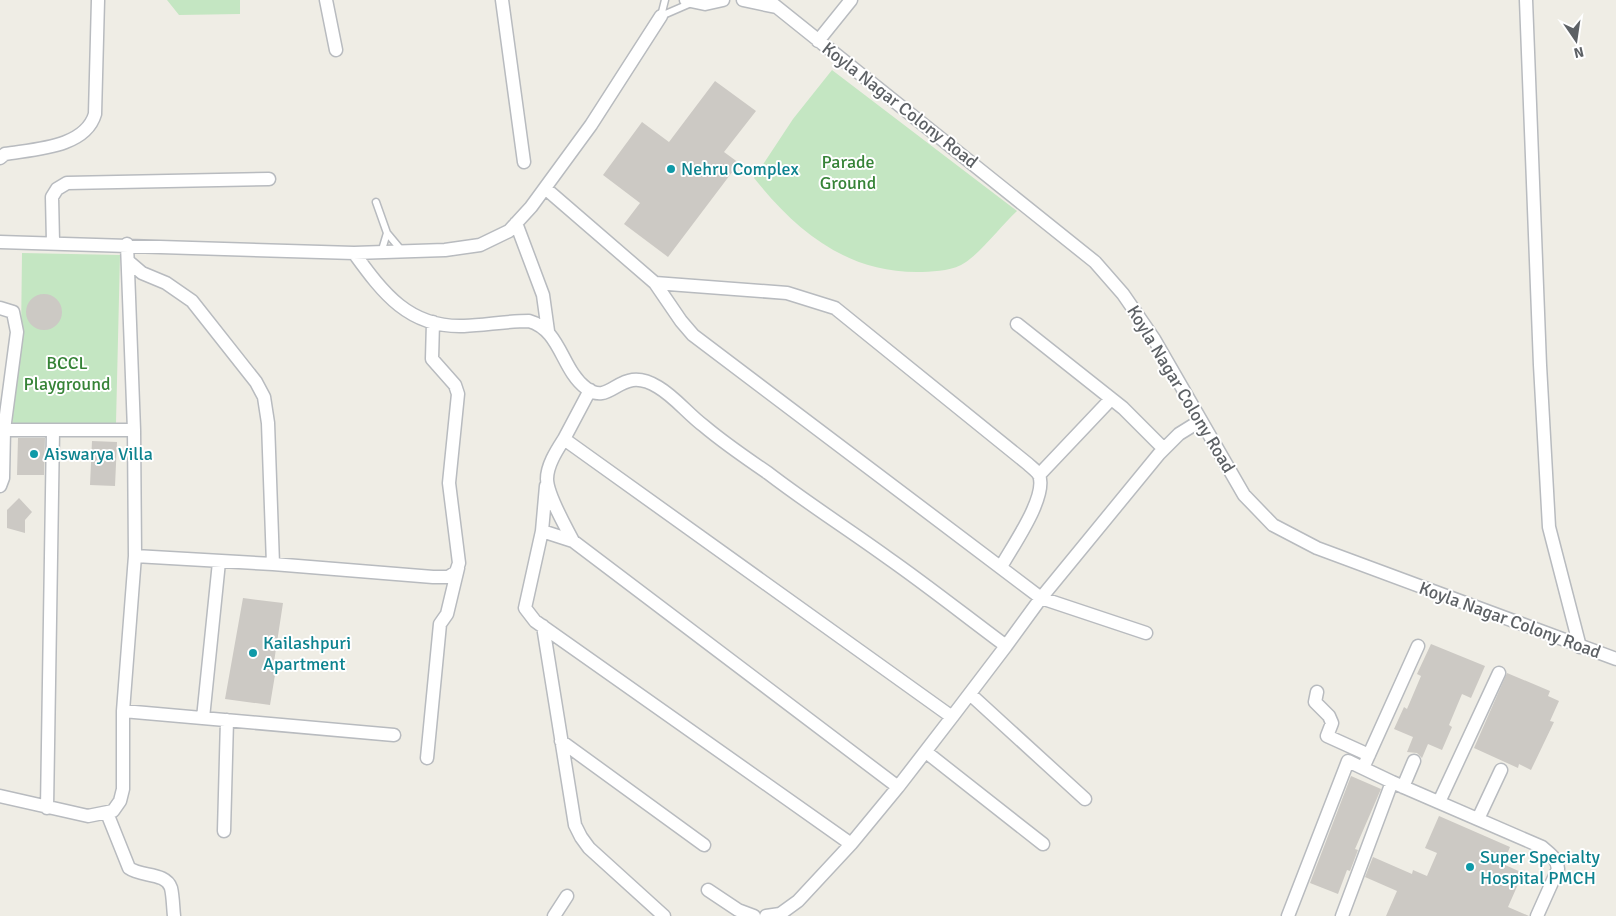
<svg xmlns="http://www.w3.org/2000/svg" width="1616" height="916" viewBox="0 0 1616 916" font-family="Signika,sans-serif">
	<rect width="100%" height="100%" fill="#efede5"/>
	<path fill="#c4e6c2" d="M240 0V14L179 15 167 0Z
		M832 70 1017 211C1002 225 982 251 966 262 953 271 938 271 922 272 849 274 798 233 754 178L793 119Z
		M22 253 120 255 116 423 12 426 21 338Z"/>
	<path fill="#ccc9c4" d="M715 81 756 111 724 152 739 163 668 257 624 224 640 203 603 175 642 122 669 142Z
		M26 312a18 18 0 1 1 36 0a18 18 0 1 1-36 0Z
		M18 438H45L44 475H17Z
		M92 441 117 442 115 486 90 485Z
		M19 498 32 512 25 520V533L7 528V510Z
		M243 598 283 603 274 662 277 663 270 705 225 699Z
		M1431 644 1485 666 1471 698 1462 694 1449 725 1452 727 1442 750 1428 744 1422 758 1417 753 1407 752 1413 737 1394 729 1404 707 1407 709 1421 676 1417 674Z
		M1507 673 1550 691 1548 696 1559 701 1550 721 1554 722 1531 770 1519 764 1518 768 1474 748Z
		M1351 776 1381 789 1355 849 1358 850 1350 871 1347 870 1338 894 1310 883Z
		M1439 816 1510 847 1503 864 1523 873 1508 907 1529 916H1386L1397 891 1365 877 1373 857 1412 874 1413 870 1427 876 1437 853 1425 848Z"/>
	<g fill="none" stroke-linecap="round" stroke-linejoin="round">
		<defs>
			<path id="service" d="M661 16 691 3
				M661 16 665 0
				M376 202 387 233 402 251
				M381 253 387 233"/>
			<path id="minor" d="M326 0 336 50
				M502 0 524 162
				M686 0 705 4 723 0
				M743 0 776 7
				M768 0 1095 262 1123 294 1154 339 1244 495 1273 525 1317 548 1616 659
				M1526 0 1540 365 1549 527 1580 647
				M818 41 851 0
				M0 158 5 154C34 149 85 148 95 114L98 0
				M545 188 655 283 681 321 693 335 1041 598 1146 633
				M516 223 543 295 548 331
				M0 242 354 253 445 250 480 245 509 231 531 207 591 125 661 16
				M53 242 52 197 57 189 67 183 269 179
				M354 253C383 293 409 328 464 326 486 325 507 321 529 321 561 330 561 369 586 388 612 408 619 363 658 387 675 397 688 414 704 426 724 443 746 458 768 473 807 503 848 529 888 558 928 586 967 617 1006 646L1041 598 1159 454 1179 434 1200 421
				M128 261 142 273 166 283 192 301 256 382 264 397 268 423 273 564
				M655 283 787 293 835 308 1028 464C1031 467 1037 471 1039 475 1048 497 1011 548 1001 567
				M0 308 13 312 17 332 4 430H134
				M1017 324 1123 408 1164 449
				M564 439C557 450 547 465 547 479 547 495 566 527 573 541L898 787 952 717 564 439 590 390
				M1039 475 1111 399
				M0 486 3 478 4 430
				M546 486 542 531 525 608 535 621 851 844
				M542 531 573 541
				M135 556 273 564 433 577H448L456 572 459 563 449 483 458 394 455 385 432 359 433 322
				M543 626 575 825 581 837 589 848 664 916
				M1317 692 1315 702 1329 716 1332 723 1327 736 1369 755
				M970 694 1085 799
				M123 711 394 735
				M952 717 1006 646
				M203 718 219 562
				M561 741 704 845
				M926 752 1043 844
				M427 758 440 624 447 614 458 568
				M1363 768 1418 646
				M1403 787 1414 761
				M0 796 88 816 113 811 120 801 123 789V711L135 556 134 430 127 244
				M1439 802 1499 673
				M47 808 53 431
				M107 813 129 868C141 877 166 872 171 888 173 896 173 907 174 916
				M1478 819 1501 770
				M224 831 227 720
				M708 890 738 910 754 916
				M554 916 567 896
				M766 916 780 914 798 901 851 844 898 787
				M1288 916 1348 761 1392 782
				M1342 916 1392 782 1542 847C1550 854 1557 858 1558 869L1537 916"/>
		</defs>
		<use href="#service" stroke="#b8bbbf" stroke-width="9"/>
		<use href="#minor" stroke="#b8bbbf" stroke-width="15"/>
		<use href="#service" stroke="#fff" stroke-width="6"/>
		<use href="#minor" stroke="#fff" stroke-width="12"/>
	</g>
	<g fill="#0f9aa8" stroke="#fff" stroke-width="2">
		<circle cx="671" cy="169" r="5"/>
		<circle cx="34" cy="454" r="5"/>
		<circle cx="253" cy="653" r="5"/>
		<circle cx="1470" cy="867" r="5"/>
	</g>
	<g text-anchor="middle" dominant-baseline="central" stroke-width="4" stroke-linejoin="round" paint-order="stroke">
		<g font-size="18" fill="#5d6165" stroke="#fff">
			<text transform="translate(900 105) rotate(38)">Koyla Nagar Colony Road</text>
			<text transform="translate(1181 389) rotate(59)">Koyla Nagar Colony Road</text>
			<text transform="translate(1510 620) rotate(20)">Koyla Nagar Colony Road</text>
		</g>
		<g font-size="18" fill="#368337" stroke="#fff">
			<text x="848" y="162">Parade<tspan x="848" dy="21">Ground</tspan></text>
			<text x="67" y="363">BCCL<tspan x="67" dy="21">Playground</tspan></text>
		</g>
		<g font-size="18" fill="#0d838f" stroke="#fff" text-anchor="start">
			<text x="681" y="169">Nehru Complex</text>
			<text x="44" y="454">Aiswarya Villa</text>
			<text x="263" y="643">Kailashpuri<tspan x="263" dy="21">Apartment</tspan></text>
			<text x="1480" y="857">Super Specialty<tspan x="1480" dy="21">Hospital PMCH</tspan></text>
		</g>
	</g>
	<g transform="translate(1576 40) rotate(167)" stroke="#ffffff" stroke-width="4" paint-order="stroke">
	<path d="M0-4L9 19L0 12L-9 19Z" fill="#5d6165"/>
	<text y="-8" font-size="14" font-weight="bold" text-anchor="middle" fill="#5d6165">N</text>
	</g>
</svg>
